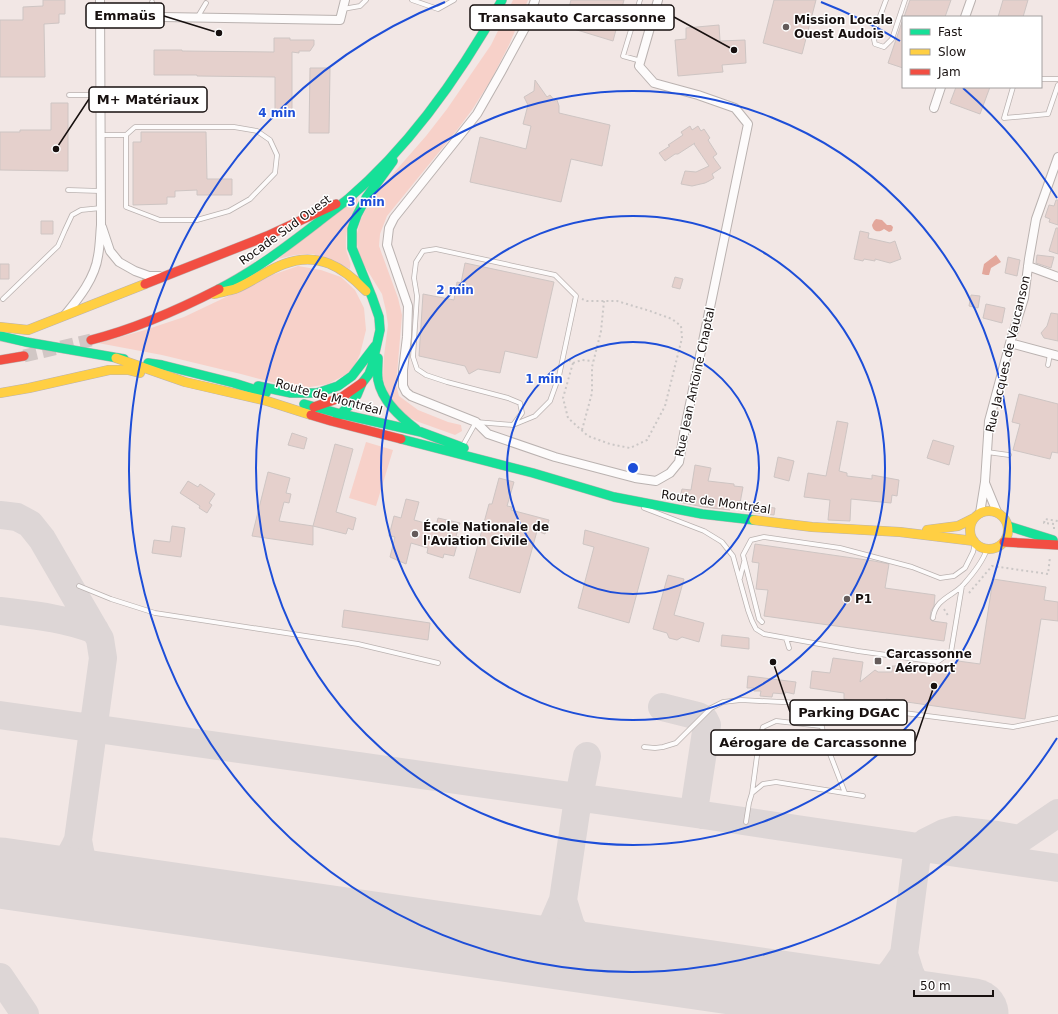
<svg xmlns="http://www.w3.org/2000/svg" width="1058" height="1014" viewBox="0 0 1058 1014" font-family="'DejaVu Sans',sans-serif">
	<rect width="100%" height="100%" fill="#f2e7e5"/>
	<path fill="#f7d1c9" d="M513 0H528L509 45 491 80 472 110 457 130 387 216 380 234 379 246 398 298 402 315 396 385 399 396 418 410 448 422 461 425 462 431 455 435 416 421 402 413 388 396 383 379 384 356 388 325 386 311 382 294 364 265 358 251 356 237 361 219 371 199 426 136 447 109 491 45Z
		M356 197 358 200C351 215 345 230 346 247 346 252 349 257 350 262 351 264 350 266 350 269L313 254 295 255 278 259Z
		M298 266 321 270 341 277 355 290 364 308 366 330 360 354 355 365 347 374 328 384 304 388 290 387 241 374 162 355 98 343 145 330 184 317 272 275Z
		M366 442 393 450 376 506 349 498Z"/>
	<path fill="#e3a79b" d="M876 219 882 220 887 225H891L893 227 892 231 889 232 884 229C879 233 873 232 872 225L874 221Z
		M996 255 1001 262 991 268 989 275H986L982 274 984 264Z"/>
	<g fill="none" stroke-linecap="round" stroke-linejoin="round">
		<path stroke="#ddd6d6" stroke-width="28" d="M0 515 17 517 30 524 42 539 100 639 103 658 78 840C83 870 85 876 113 889
			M0 611C32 615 65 618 95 630
			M662 707 698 716 704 719 707 725 695 804 696 809 703 815
			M0 715 703 815 1058 868
			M20 876C29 876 41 877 51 873 65 867 72 853 78 840
			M563 900 571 926 584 945 600 954 618 963
			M503 946 521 943 536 938 546 931 553 923 563 900 576 812 587 756
			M0 977 25 1014
			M848 996C856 993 865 992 872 988 887 981 895 968 904 954
			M949 1011 931 1002 923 994 916 985 910 973 904 954 916 862 920 847 926 842 944 833 955 830 997 835 1020 839 1058 813"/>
		<path stroke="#ddd6d6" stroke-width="71" d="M0 873 973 1014"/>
	</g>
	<path fill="#e5d0cc" stroke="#cec5c3" d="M43 0H65V14H59V23L44 24 45 77H0V20H23V7L43 6Z
		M571 0H624L613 41 564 26Z
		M774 0H816L802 54 763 43Z
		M910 0H951L945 17H904Z
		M1003 0H1028L1023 17H998Z
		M902 22 903 23V68L888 63Z
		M719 25 720 41 745 40 746 63 722 65 723 72 678 76 675 40 686 39V28Z
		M274 38H290V40H314V45L310 51H299V53L292 52V116L275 115V77L197 76V75H154V50H182V51L274 52Z
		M310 68H330L329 133H309Z
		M535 80 547 97 550 95 555 101 557 100 559 106V113L610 125 602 166 571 159 561 202 470 182 480 137 526 149 531 126 523 124 528 105 524 97 534 91Z
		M956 87H990L980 114 950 103Z
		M51 103H68V171L0 170V132H20V130H51Z
		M690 126 692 130 698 126 701 131 704 129 710 138 708 140 717 154 713 157 721 168 712 174 714 178 709 181 705 183 692 186 681 184 685 171 696 172 709 166 694 144 695 143 678 154H675L665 161 659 153 670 146 668 145 683 135 681 132Z
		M141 132H206L207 179H232V195H197V190L175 191V197H167V204L133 205V142H141Z
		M1056 200H1058V225L1049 222 1050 219 1045 217 1049 205 1054 206Z
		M41 221H53V234H41Z
		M1056 228H1058V254L1049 251Z
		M860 231 869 233 868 238 890 243 895 241 901 259 890 263 875 259V261L864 259 863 261 854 259Z
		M1037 255 1054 257 1051 268 1036 263Z
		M1008 257 1020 260 1017 276 1005 273Z
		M465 263 554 282 537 358 505 351 500 373 478 369 469 374 465 366 419 356 423 294 454 300 457 282 461 283Z
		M0 264H9V279H0Z
		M675 277 683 279 680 289 672 287Z
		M971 295 980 296 978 308 969 306Z
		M986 304 1005 308 1002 323 983 318Z
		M1051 313 1058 314V341L1044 338 1041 333 1047 326Z
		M1019 394 1058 404V453L1052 452 1050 459 1013 450 1020 424 1012 422Z
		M837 421 848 423 839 471 847 473V476L872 479V475L899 480 897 496 892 495 891 503 851 499 850 521 828 520 830 500 804 497 808 473 826 476Z
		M292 433 307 438 304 449 288 445Z
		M933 440 954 446 949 465 927 458Z
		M335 444 353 449 336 512 356 518 353 530 348 528 346 534 313 526Z
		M778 457 794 461 789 481 774 477Z
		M695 465 711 468 708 481 734 484V486L743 487 740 503 731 502 730 510 703 507 679 502 682 489 691 490Z
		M268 472 290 478 286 493 291 494 289 503 284 502 279 521 313 526V545L252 536Z
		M499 478 514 482 507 506 512 507 511 510 549 520 545 534 537 531 520 593 469 578 489 504H492Z
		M188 481 198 487 200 484 215 494 209 503 212 505 207 513 199 508 200 506 180 493Z
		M406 499 419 502 414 520 436 526 438 518 460 523 456 536 459 537 454 556 444 554 443 558 427 553 428 548 411 543 406 564 390 557 395 537 389 536 394 516 401 518Z
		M749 505 775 508 774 515 748 512Z
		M172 526 185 528 181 557 152 553 154 540 170 542Z
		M585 530 649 548 629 623 578 608 594 547 583 544Z
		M755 544 874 561 889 564 885 588 935 595 934 606 931 611 930 619 932 621 947 623 944 641 764 616 768 590 756 589 759 563 752 562Z
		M668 575 684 579 674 615 704 623 699 642 682 637 677 640 669 638 667 633 653 629Z
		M993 579 1046 587 1044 600 1058 602V621L1041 619 1025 719 886 699 885 705 844 699V693L810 688 812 671 830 673 833 658 863 662 860 682 875 670 878 672H892V666H909V668L940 672 947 667 948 668 958 661 980 664Z
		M344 610 430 623 428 640 342 627Z
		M722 635 749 638V649L721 646Z
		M748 676 796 682 794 694 785 692V694L773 693 772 697 760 696 761 691H754V688H747Z"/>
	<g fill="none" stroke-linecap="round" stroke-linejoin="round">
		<path stroke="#d1c7c5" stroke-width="13" stroke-dasharray="13 6" stroke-linecap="butt" d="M24 356 91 340"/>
		<defs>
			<path id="lane" d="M412 0 438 9 454 0
				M640 0 623 56 641 61
				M886 0 873 35 875 44 884 47 892 39 905 0
				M343 9 360 6 366 0
				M150 17 152 2
				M197 18 206 3
				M1041 79H1058
				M1013 87 1004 118 1048 114 1058 85
				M69 95H100
				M100 135H126L135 127H234L257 131 270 140 277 155 275 173 250 199 229 211 197 220H160L126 207V135
				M68 190 100 191
				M3 299 58 246 65 230 72 215 81 210 101 208
				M1048 365 1050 354
				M462 447 476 422 513 425 535 416 550 401 559 376 576 296 555 275 436 249 423 251 416 262 414 278 417 296 413 357 417 369 426 375 447 382 508 398 520 403 522 413 513 425
				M987 452 1009 455
				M644 508 704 531 722 542 733 556 748 610 752 621 756 629 764 634 858 651 937 662 951 652 962 586
				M740 578 744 562
				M79 586 111 599 155 613 358 644 438 663
				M933 618C935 599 953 596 963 585 972 575 983 561 987 549
				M762 622 759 619 743 555 751 540 764 537 840 548 912 567 940 578 954 576 965 568 973 552 975 543
				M786 638 789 648
				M817 704 825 741 845 793
				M644 747 655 748 663 747 676 743 711 708 723 702 741 700 842 705 1013 727 1058 718
				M752 793 759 741 763 727 776 721 821 726
				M746 822 749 803 752 793 763 784 776 782 863 796"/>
			<path id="street" d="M535 0 526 26 501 72 477 114 394 218 389 228 387 245 408 306 407 337 403 370V386L406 392 411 396 476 422 488 434 555 457 635 478 656 481 670 473 679 462 685 428 748 124 735 108 698 95 654 83 639 66 658 0
				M100 16 340 20 345 0
				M965 17 971 0
				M934 108 941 87
				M102 227 110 251 119 262 135 271 149 276H159
				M1028 266 1058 277
				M65 315C79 298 95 278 98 256 100 246 100 235 101 225L100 0
				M1010 343 1058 356
				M985 483 997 512
				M980 513 985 482 989 421 1010 343 1024 298 1029 259 1036 219 1058 157"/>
			<path id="fast" d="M219 289C254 271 286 247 317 223 327 215 338 207 348 199 411 145 462 72 502 0
				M0 336 26 342 124 359
				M378 358C378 365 377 373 378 380 382 401 400 417 416 429
				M148 363 162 365 234 383 266 393
				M258 386 291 393H317L338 386 352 376 375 346
				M304 404 341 414 421 432 464 448
				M337 417 351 404 357 395 362 383 369 374 372 366 380 330 379 317 372 297 352 248V229L357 215 366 198 393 161
				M401 439 533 473 614 497 702 514 754 520
				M1008 526 1053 540"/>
			<path id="slow" d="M214 294C221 292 228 291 235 289 252 282 267 270 284 264 318 251 343 267 366 291
				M0 327 28 330 145 284
				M116 358 185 382 267 401 311 415
				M0 393 29 388 109 370H128L140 373
				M970 530a19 19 0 1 1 38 0a19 19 0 1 1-38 0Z
				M754 520 812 527 900 532 974 541
				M927 530 958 526 974 518"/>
			<path id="jam" d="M145 284 267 236 336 204
				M91 340C135 329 178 310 219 289
				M0 360 24 356
				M314 407 342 397 362 383
				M311 415 331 421 401 439
				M1004 542 1058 545"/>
		</defs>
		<use href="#lane" stroke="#bab2b0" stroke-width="5.5"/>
		<use href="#street" stroke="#bab2b0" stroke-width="10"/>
		<use href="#fast" stroke="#bab2b0" stroke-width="10"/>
		<use href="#slow" stroke="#bab2b0" stroke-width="10"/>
		<use href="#jam" stroke="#bab2b0" stroke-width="10"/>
		<path stroke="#cbc7c6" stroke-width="2" stroke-dasharray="2 3" stroke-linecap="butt" d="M569 360 573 363 563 398 568 418 588 436 610 444 630 448 647 440 665 406 682 338 681 326 672 319 650 311 617 301H587L582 299
			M573 363 582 360 593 361
			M582 430 592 393V367L601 331 604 301
			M1054 529V524L1044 523 1045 519 1058 521
			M969 593 992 566 1048 574 1050 557
			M944 609 949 617"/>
		<use href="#lane" stroke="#fdfbfb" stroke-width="4"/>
		<use href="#street" stroke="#fdfbfb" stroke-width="8"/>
		<use href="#fast" stroke="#16e098" stroke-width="9"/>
		<use href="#slow" stroke="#ffcf43" stroke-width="9"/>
		<use href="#jam" stroke="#f24e42" stroke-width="9"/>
	</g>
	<g fill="none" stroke="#1d4ed8" stroke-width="2">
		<circle cx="633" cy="468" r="126"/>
		<circle cx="633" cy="468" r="252"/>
		<circle cx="633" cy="468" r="377"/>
		<path d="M1057 738A503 503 0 1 1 445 2M821 2A503 503 0 0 1 900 41M963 88A503 503 0 0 1 1057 198"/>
	</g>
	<g fill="#645b5a" stroke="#fff" stroke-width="1.5">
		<circle cx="786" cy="27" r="4"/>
		<circle cx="415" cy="534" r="4"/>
		<circle cx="847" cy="599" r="4"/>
		<rect x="874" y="657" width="8" height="8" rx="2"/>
	</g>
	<g text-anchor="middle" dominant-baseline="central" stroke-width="3" stroke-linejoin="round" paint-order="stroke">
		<g font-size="12" font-weight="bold" fill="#17100f" stroke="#fff" text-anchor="start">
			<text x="794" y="20">Mission Locale<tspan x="794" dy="14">Ouest Audois</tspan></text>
			<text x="423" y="527">École Nationale de<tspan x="423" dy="14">l'Aviation Civile</tspan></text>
			<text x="855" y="599">P1</text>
			<text x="886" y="654">Carcassonne<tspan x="886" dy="14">- Aéroport</tspan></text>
		</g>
		<g font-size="12" fill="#17100f" stroke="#fff">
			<text transform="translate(285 230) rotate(-36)">Rocade Sud Ouest</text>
			<text transform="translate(1008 354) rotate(-77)">Rue Jacques de Vaucanson</text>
			<text transform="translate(695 382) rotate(-78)">Rue Jean Antoine Chaptal</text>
			<text transform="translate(329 397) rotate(15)">Route de Montréal</text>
			<text transform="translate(716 502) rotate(8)">Route de Montréal</text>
		</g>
	</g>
	<circle cx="633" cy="468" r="6" fill="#1d4ed8" stroke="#fff" stroke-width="2"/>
	<g font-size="12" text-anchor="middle" font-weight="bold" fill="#1d4ed8" stroke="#fff" stroke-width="3" stroke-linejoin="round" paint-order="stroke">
		<text x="277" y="117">4 min</text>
		<text x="366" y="206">3 min</text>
		<text x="455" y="294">2 min</text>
		<text x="544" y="383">1 min</text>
	</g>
	<path fill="none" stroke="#17100f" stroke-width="1.5" d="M219 33L164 16M734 50L674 17M56 149L89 99M773 662L790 712M934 686L915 742"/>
	<g fill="#17100f" stroke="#fff" stroke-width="1.5">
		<circle cx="219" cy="33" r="4"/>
		<circle cx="734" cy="50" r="4"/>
		<circle cx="56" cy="149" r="4"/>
		<circle cx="773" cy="662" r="4"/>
		<circle cx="934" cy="686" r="4"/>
	</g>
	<g fill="#fff" stroke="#17100f" stroke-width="1.5">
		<rect x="86" y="3" width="78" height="25" rx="4"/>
		<rect x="470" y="5" width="204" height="25" rx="4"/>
		<rect x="89" y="87" width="118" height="25" rx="4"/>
		<rect x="790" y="700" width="117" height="25" rx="4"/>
		<rect x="711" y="730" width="204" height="25" rx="4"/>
	</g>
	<g font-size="13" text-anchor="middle" font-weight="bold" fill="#17100f">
		<text x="125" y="20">Emmaüs</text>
		<text x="572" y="22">Transakauto Carcassonne</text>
		<text x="148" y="104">M+ Matériaux</text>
		<text x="849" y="717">Parking DGAC</text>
		<text x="813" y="747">Aérogare de Carcassonne</text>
	</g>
	<rect x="902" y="16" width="140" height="72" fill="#ffffff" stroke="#a29f9f"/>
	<rect x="910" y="29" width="20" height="6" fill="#16e098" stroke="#a29f9f"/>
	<text x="938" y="36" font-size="12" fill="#17100f">Fast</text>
	<rect x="910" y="49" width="20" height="6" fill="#ffcf43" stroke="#a29f9f"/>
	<text x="938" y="56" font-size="12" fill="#17100f">Slow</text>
	<rect x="910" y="69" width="20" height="6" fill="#f24e42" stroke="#a29f9f"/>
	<text x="938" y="76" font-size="12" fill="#17100f">Jam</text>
	<path d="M914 990v6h79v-6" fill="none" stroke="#17100f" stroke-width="2"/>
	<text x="920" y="990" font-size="12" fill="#17100f" stroke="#ffffff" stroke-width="3" paint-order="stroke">50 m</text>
</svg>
